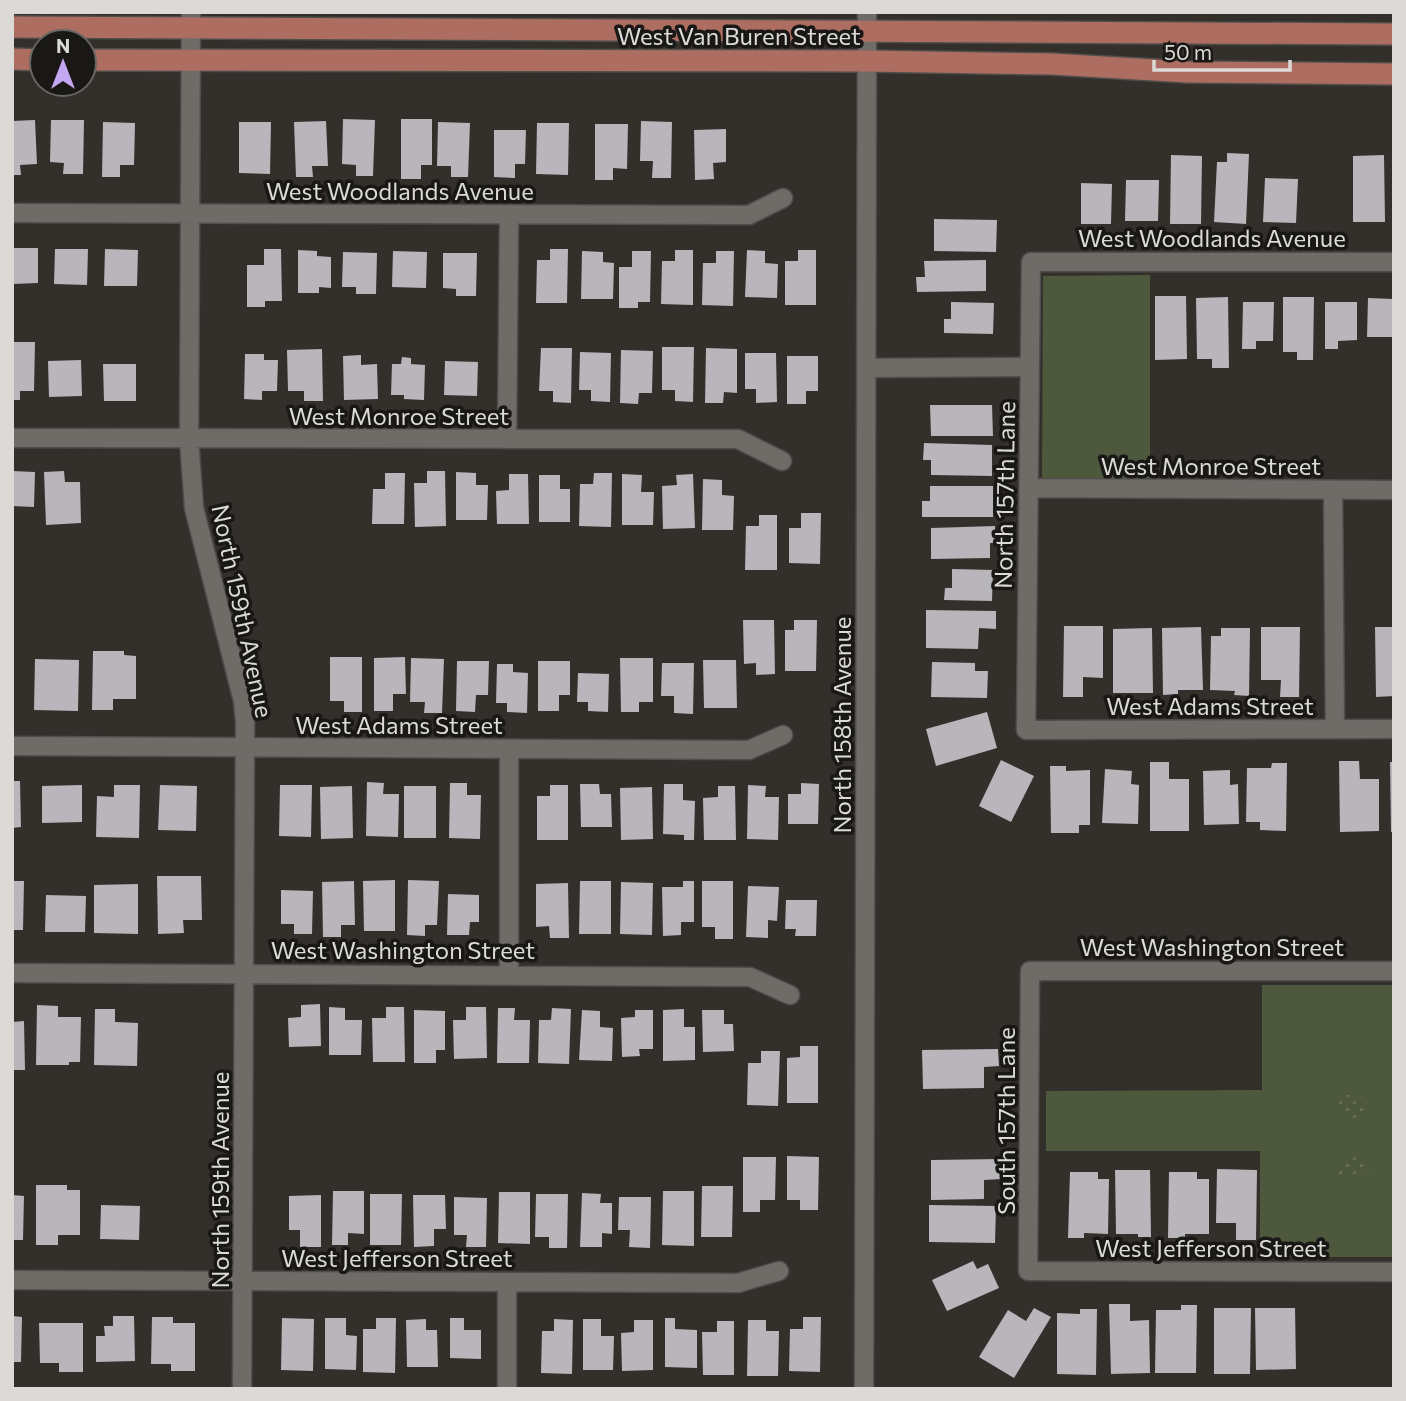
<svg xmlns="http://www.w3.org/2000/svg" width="1406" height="1401" viewBox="0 0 1406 1401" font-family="Commissioner,sans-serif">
	<defs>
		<pattern id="garden-dots" width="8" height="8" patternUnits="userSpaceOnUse" patternTransform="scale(1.75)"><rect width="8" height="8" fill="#4e583d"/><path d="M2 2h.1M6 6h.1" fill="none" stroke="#676f58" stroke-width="1.8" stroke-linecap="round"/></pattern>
	</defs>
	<rect width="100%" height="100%" fill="#33302c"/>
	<path fill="#4e583d" d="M1150 275V478L1042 480 1043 276Z
		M1262 985H1394V1257H1260V1151H1046V1091L1262 1090Z"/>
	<path fill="url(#garden-dots)" d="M1353 1094 1369 1099 1358 1121 1343 1110 1332 1098Z
		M1358 1150 1370 1171 1353 1176 1331 1173 1344 1159Z"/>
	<path fill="#b8b5bb" d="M343 119 375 120 373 176H356V165L342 164Z
		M401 119H432V165H421V179H401Z
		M35 120 37 164 20 165 21 175H12V121Z
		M51 120H84L83 174H63L64 163 50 162Z
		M326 121 328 166H312L313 177H296L294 122Z
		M641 121 672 122 671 178H652L653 161H640Z
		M103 122 135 123 134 165H120V177H102Z
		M239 122H271L270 174 239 173Z
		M438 122 470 123 468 177H451V166H437Z
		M537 123H569L568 175 536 174Z
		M595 124H628L627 169 613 168V180H595Z
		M726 129V162L713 163 714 179 695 180 694 130Z
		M494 130H526L525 164H515V178L494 177Z
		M1227 153 1249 154 1246 224 1214 222 1217 162H1227Z
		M1171 155 1202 156 1201 224H1170Z
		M1384 155 1385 222H1353V156Z
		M1265 178 1298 179 1296 223 1263 222Z
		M1126 180H1159L1158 221H1125Z
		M1081 183 1112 184 1111 224H1081Z
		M934 219 997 220 996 252 934 251Z
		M12 248H38V283L12 284Z
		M55 249H88L87 285 54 284Z
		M105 249 138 250 137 286H104Z
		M264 249H281L282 301H265V307H247V265H264Z
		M550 249H568L567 303H536L537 260H550Z
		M298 250 317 251V256L331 257V288L319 287V293H298Z
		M675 250H693V305L661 304 662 261H675Z
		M747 250 765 251V263L778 264 777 298 745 297Z
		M798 250H816V305H785V261H798Z
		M393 251 427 252 426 288 392 287Z
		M582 251 603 252V262L614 263 613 299H581Z
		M632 251H651L650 302H638V308H619V267H632Z
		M716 251H734L733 306 702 305 703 263H716Z
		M343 252 377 253 376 294H356V287H342Z
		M443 253H477L476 296H456V289L443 288Z
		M986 260V291L917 292 916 277H925L924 261Z
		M1155 296H1186L1187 359 1155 360Z
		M1228 297 1229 368H1212V359H1197L1196 298Z
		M1283 297H1314L1313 360H1297V352H1283Z
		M1368 298 1394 299V337H1367Z
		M951 302 994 303 993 334 944 333V319H951Z
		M1243 302H1274L1273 341H1256V349H1242Z
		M1325 302H1357V340L1338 341V349H1325Z
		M12 342H35L34 391H20V400H12Z
		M662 347H694L693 402 675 401V390H662Z
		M541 348H572L571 403 553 402V391H539Z
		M706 348 737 349V393L724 392 723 403H705Z
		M322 349 323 401H304V391H288L287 350Z
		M621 350 653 351 652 393H639L638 404 620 403Z
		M580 352 611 353 610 402 591 401V390H579Z
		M745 353H776L777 402 756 403V389H745Z
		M245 354H264V360H278L277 391H262V400L244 399Z
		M361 355V365L377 364 378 399 344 400 343 356Z
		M787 356H818V391H806V404H787Z
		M402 357 411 358V364L425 365 424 400 404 399V395H391L392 364H401Z
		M81 360 82 396 49 397 48 361Z
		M445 361 478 362 477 396 444 395Z
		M103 364H136V401H104Z
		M930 405H992L993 436H931Z
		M924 443 992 445V476L931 475V460H923Z
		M12 471 35 472 34 507 12 506Z
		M64 471 65 482H80L81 523 46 525 44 472Z
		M427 471H445L446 526 415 527 414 483H427Z
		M456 472 476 473V485H488L487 520H456Z
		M385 473H405L404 524H372L373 489H385Z
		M594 473H612L611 527 579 526 580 484H593Z
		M509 474H528L529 524H497L496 491 509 490Z
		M622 474 642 475 641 492H654L653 525H622Z
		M693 474 695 528 663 529 662 486 677 485 676 475Z
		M539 475H560V489H570V522H539Z
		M703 479 722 480V495L734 496 733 530H702Z
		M930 486H993V517H922V501H930Z
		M801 513H821L820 564 789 563V528H801Z
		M759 515H777V570H745L746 526H759Z
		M995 526V543H990V558L931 559V528Z
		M952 569 993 570 992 601 944 600 945 588H952Z
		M926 610 996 611V629L979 628 978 649 926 648Z
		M743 620H774L775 674 756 675V663L744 664Z
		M794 620H817L816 671H785V630H794Z
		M1064 626H1103V678L1083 677V697H1063Z
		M1201 627 1203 690H1178V694L1163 695 1162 628Z
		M1261 627H1300L1299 697H1280L1281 680H1261Z
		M1375 627H1394V696L1376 697Z
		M1152 628 1153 693H1113V629Z
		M1221 628H1250L1249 696 1234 695 1235 691 1210 690 1211 636H1221Z
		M93 651H124V655L136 656V699H113V710H92Z
		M330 657H362V712H344V701H330Z
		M405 657 406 694H393V711H374V658Z
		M411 658 444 659 442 713H424L425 702H410Z
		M620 658H653V702H639V712H621Z
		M35 659 79 660 78 711 34 710Z
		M703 660H736L737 708H704Z
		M457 661H489L488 695H476L475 712 456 711Z
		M538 661H570V695H559V711H538Z
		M932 662 975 663V671H988L987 698 931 697Z
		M662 663H694L693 714 674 713V696H661Z
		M497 664H513V672L528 673 527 713 507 712V703H496Z
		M578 673 609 674 608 712 588 711V702H577Z
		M987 712 997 748 936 766 926 729Z
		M1001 760 1034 776 1011 822 979 806Z
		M1339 761H1359L1360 779H1379V831L1340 832Z
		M1150 762H1169V779H1189V831H1150Z
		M1390 762H1394V832H1391Z
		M1272 763H1287L1286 831 1260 830V822H1246L1247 768H1271Z
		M1050 766H1066V771L1090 770V825H1079V833H1051Z
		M1105 769 1132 771 1131 784 1139 785 1138 824 1102 823Z
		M1230 770V785L1238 784 1239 824 1204 825 1203 771Z
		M12 781H20L21 827 12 828Z
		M367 782 384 783 383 794H399L398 837 366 836Z
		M450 783H467V795H481L480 839 449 838Z
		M801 783 819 784 818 824H788V794H801Z
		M580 784H599L600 794H611L612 827H581Z
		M664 784H683V800L695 801 694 840H684V835L663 834Z
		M82 785V822L42 823V786Z
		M114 785H140L139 838 96 837 97 796 114 797Z
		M160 785 197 786 196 831 158 830Z
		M280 785H312L311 837 279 836Z
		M550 785H568V840H537V796H550Z
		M748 785 766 786 765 797H779L778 840 747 839Z
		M352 786 353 838 321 839 320 787Z
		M404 786H436V838H404Z
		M718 786H735L736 840H704L703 798 718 797Z
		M652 787 653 839 621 840 620 788Z
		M157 876H201L202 920H183L184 933 158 934Z
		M395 880V931H364L363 881Z
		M408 880 439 881 437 925H425V936L407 935Z
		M12 881H24L23 930H12Z
		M354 881 355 925H341V937H323L322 882Z
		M580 881H611V934H579Z
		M683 881H694V922H681V935L663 936 662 887H683Z
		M702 881H733V939H715V927H702Z
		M621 882 653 883 652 935 620 934Z
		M568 883 569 938H550L549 926 536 927V884Z
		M138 884V934L94 933V885Z
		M748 886 779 887 777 921 768 920V938L746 937Z
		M281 890 313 891 312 934H294V924H281Z
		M448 894 479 895V922H470L469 935H447Z
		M46 895 86 896 85 932H45Z
		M786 900H817L816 936H795L796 929H785Z
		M320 1004 321 1046 289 1047 288 1018 301 1017V1005Z
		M37 1005 58 1006V1017H81L80 1062H69V1065H36Z
		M329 1007 345 1008V1020H362L361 1055H329Z
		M386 1007H404L405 1062H373L372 1018H386Z
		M466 1007H486L487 1058 454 1059 453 1020H466Z
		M498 1008H515L514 1020H530L529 1063H497Z
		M552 1008 571 1009 569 1064 538 1063 539 1020H551Z
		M95 1009H115V1022L138 1023 137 1066 94 1065Z
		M684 1009V1027H695V1060L663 1061V1010Z
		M414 1010 445 1011V1050H436V1063H414Z
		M582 1010 600 1011V1027L613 1028 612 1061 579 1060Z
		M635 1010H653V1049H639L640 1056 622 1057 621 1018 635 1017Z
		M702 1010H724V1024H733L734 1051 703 1052Z
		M24 1021 25 1070H12V1022Z
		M800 1046H818V1103H787V1058L800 1057Z
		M998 1049 999 1066 984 1067V1088L923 1089 922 1050Z
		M761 1051H780L778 1106 747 1105 748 1063H761Z
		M787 1156 819 1157 818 1210H800V1200H787Z
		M743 1157H776L775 1200H760V1212H743Z
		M1001 1159V1179L984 1180V1199L931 1200V1160Z
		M1217 1169 1257 1170 1256 1240H1236V1223H1216Z
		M1115 1170H1150L1151 1237H1138V1234H1116Z
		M1070 1172H1098V1179H1109L1108 1234 1084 1233V1238H1068Z
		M1169 1172H1197V1179H1209V1234H1185V1238H1168Z
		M36 1185H67V1190H80V1235H58V1245H36Z
		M702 1186H733L732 1237H701Z
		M333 1191H364V1234L348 1233V1245H332Z
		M663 1191H694V1246L662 1245Z
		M499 1192H530V1244L498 1243Z
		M582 1193 601 1194 600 1203H612V1234L602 1233V1247H580Z
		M370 1194H402L401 1245H370Z
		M536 1194H568L567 1248H549V1237H535Z
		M12 1195 24 1196 23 1240H12Z
		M321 1195V1247H300V1230H289V1196Z
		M413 1195H445L446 1229H434V1246L414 1247Z
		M454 1197 487 1198 486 1247H466L467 1235H454Z
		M619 1197H651L650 1248 629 1247 630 1230H618Z
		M101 1205 140 1206 139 1240 100 1239Z
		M929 1205 996 1206 995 1243 929 1242Z
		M973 1261 977 1269 988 1264 999 1288 947 1311 932 1280Z
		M1109 1304H1130V1321L1149 1320 1150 1373 1111 1374Z
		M1181 1305H1197L1196 1373H1155L1156 1310H1181Z
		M1034 1308 1051 1317 1014 1378 979 1357 1008 1310 1026 1321Z
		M1214 1308H1251L1250 1374H1214Z
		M1255 1308H1295L1296 1369 1256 1370Z
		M1080 1309H1097L1096 1375 1057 1374V1313L1080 1314Z
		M12 1316 22 1317 21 1362H12Z
		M113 1316H134L135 1361 96 1362V1336H105L104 1326H113Z
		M152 1317H173V1323H195V1371H171V1364H151Z
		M803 1317H821L820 1372 789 1371 790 1329H803Z
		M282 1318 314 1319 313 1371 281 1370Z
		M325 1318H346V1335L357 1336 356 1370 325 1369Z
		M376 1318H396L395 1373 363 1372V1329H376Z
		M450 1318H464V1330H481V1359L450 1358Z
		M665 1318H675V1329L697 1330V1368L665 1367Z
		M426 1319V1330H437L438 1367H407L406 1320Z
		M554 1319 573 1320 572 1374 541 1373 542 1331H554Z
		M583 1319H601V1336H614L613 1370H583Z
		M634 1320H653V1370L622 1371 621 1333 634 1332Z
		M748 1320H766V1331H779L778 1376H747Z
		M717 1321H734V1375H703L702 1332H717Z
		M39 1323H83V1372H59V1363H40Z"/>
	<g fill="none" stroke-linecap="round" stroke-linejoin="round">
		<defs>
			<path id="minor" d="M191 12 189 439 194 508 243 701 245 722 242 1389
				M12 213 749 215 783 198
				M1394 262H1031L1026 730 1394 729
				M866 368 1030 367
				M12 438 738 439 782 461
				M507 439 509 215
				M1029 488 1394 490
				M1333 490 1335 729
				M12 746 749 750 783 735
				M1394 971H1030L1028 1271 1394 1272
				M12 973 750 977 790 995
				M509 975V749
				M12 1280 738 1283 779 1271
				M507 1282V1389
				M864 1389 867 12"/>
			<path id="major" d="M12 27 1394 34
				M12 59 42 60
				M84 60 867 61 1052 64 1188 72 1394 74"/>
		</defs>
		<use href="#minor" stroke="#504e4b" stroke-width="21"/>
		<use href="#major" stroke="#504e4b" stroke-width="24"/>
		<use href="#minor" stroke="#6f6c68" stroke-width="18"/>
		<use href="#major" stroke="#ad6e61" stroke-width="21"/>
	</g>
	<g text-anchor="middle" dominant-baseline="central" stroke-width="7" stroke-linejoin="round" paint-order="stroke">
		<g font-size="24" fill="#dbdad7" stroke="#191816">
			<text x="739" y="35">West Van Buren Street</text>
			<text x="400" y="190">West Woodlands Avenue</text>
			<text x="1212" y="237">West Woodlands Avenue</text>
			<text x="399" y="415">West Monroe Street</text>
			<text x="1211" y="465">West Monroe Street</text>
			<text transform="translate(1004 495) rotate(-89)">North 157th Lane</text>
			<text transform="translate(243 611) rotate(78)">North 159th Avenue</text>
			<text x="1210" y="705">West Adams Street</text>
			<text x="399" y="724">West Adams Street</text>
			<text transform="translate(841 725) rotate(-90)">North 158th Avenue</text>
			<text x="1212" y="946">West Washington Street</text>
			<text x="403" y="949">West Washington Street</text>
			<text transform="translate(1005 1121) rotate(-90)">South 157th Lane</text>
			<text transform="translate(219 1180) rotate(-90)">North 159th Avenue</text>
			<text x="1211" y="1247">West Jefferson Street</text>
			<text x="397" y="1257">West Jefferson Street</text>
		</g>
	</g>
	<rect width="1406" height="1401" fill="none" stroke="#dbdad7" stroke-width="28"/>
	<g transform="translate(63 63)"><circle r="33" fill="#191816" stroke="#676663" stroke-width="2"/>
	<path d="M0-5L12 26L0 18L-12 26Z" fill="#c5a6f0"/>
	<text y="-10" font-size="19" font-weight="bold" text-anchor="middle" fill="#dbdad7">N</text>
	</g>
	<path d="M1154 60v10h136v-10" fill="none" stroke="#dbdad7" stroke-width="3.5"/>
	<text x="1164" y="60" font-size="21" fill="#dbdad7" stroke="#191816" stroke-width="5" paint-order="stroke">50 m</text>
</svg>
